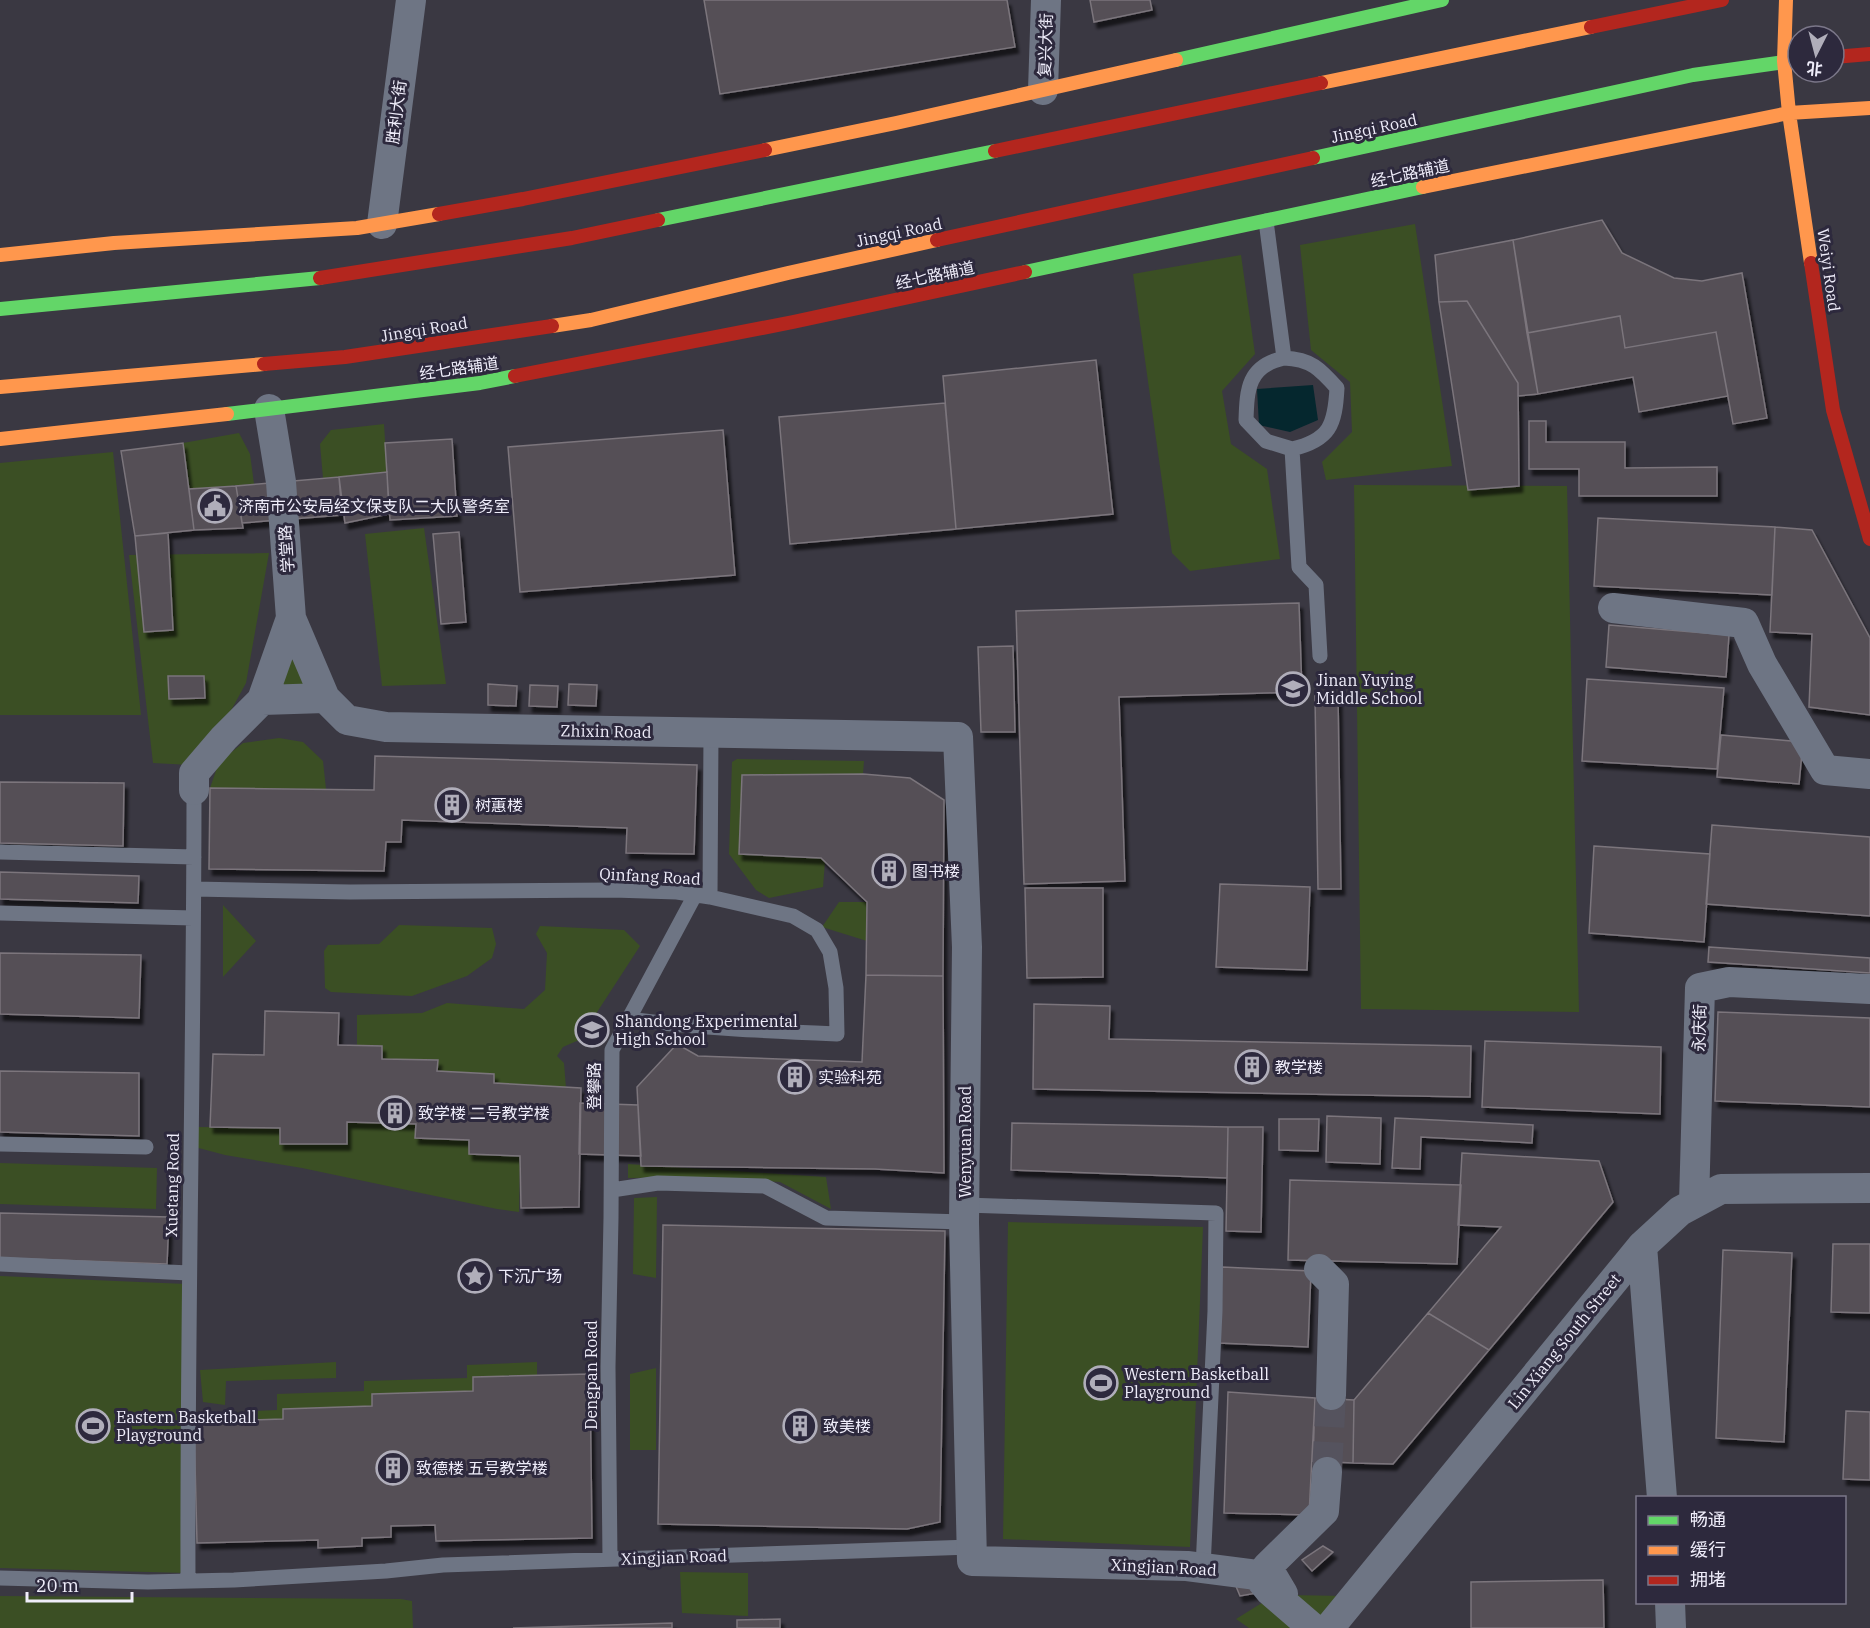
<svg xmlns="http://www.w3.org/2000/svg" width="1870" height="1628" viewBox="0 0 1870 1628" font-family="'IBM Plex Serif','Noto Sans SC',serif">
	<defs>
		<filter id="shadow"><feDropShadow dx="3.5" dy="6" stdDeviation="1.5" flood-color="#0009"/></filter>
	</defs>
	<rect width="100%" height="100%" fill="#3a3842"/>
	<path fill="#3b4f24" d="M1415 224 1452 466 1326 480 1322 462 1352 432 1350 382 1311 350 1300 245Z
		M1241 255 1255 354 1222 391 1231 444 1267 469 1280 559 1190 571 1172 553 1133 274Z
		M384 424 387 472 323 478 320 444 331 430Z
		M239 433 250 454 254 484 189 489 183 443Z
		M113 452 141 715H0V463Z
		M1354 485 1567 486 1579 1012 1361 1009Z
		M424 528 446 684 382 686 365 534Z
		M269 553 246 683 228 716 190 765 153 763 129 555Z
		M292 641 311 691 272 693Z
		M279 738 303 742 323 761 326 789 210 788 219 762 243 743Z
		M737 759 864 761 863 774 742 775 739 854 821 858 825 862 823 887 769 898 756 890 729 854 732 762Z
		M839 902H867V941L822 927Z
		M223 905 256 941 223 977Z
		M399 925 492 928 496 944 492 958 467 976 412 996 331 992 325 988 324 951 328 945 379 944Z
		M540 926 624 930 640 946 579 1040 563 1047 557 1056 564 1063 566 1088 494 1083V1074L437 1071V1060L382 1059V1046L357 1045V1015L422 1013 447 1003 524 1009 545 990 547 953 536 934Z
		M347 1122 416 1124V1138L469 1140V1154L520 1156 519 1212 497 1209 302 1168 225 1155 191 1146 197 1127 280 1128V1144H346Z
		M0 1163 157 1168 156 1209 0 1204Z
		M628 1164 826 1177 831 1209 780 1182 703 1177 628 1178Z
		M657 1197 656 1278 633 1274 634 1198Z
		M1008 1222 1203 1227 1190 1547 1003 1539Z
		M0 1276 186 1284V1573L0 1568Z
		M336 1362V1378L226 1381 225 1405 203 1402 200 1370Z
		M537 1362V1375L473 1377V1391L372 1406 283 1409V1419L194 1422V1414L277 1410V1394L364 1391V1381L467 1378V1365Z
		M656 1368V1450H630V1374Z
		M680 1572 748 1573V1616L682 1613Z
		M1287 1595 1346 1596 1320 1624Z
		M0 1596 401 1599 412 1601 413 1628H0Z
		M1265 1601 1300 1628H1249L1236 1619Z"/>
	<path fill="#05272e" d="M1313 385 1318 420 1290 432 1259 425 1257 389Z"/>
	<path fill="#544f56" stroke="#7b757c" stroke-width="1.5" filter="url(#shadow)" d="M704 0H1007L1015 47 720 94Z
		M1090 0H1150L1152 10 1094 22Z
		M1602 220 1622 253 1674 278 1702 281 1742 273 1767 418 1733 424 1716 332 1625 348 1620 316 1527 333 1513 240Z
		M1513 240 1538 394 1518 396V383L1467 301 1439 302 1435 255Z
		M1467 301 1518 383 1519 486 1468 490 1439 302Z
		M1620 316 1625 348 1716 332 1728 396 1639 412 1633 377 1538 394 1527 333Z
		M1096 360 1113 514 956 529 943 376Z
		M945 403 956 529 790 544 779 417Z
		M1529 421H1546V442H1625V468L1717 467V496H1579V469H1529Z
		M723 430 735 575 520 592 508 447Z
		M452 439 457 516 390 520 385 443Z
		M183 443 194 530 135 536 121 451Z
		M387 472 389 514 345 523 339 477Z
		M339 477 342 515 242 523 236 486Z
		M236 486 243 528 194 530 189 489Z
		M1598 518 1775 527 1772 595 1594 586Z
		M1775 527 1812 530 1870 638V715L1809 707 1812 634 1770 632Z
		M459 532 466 622 441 624 433 534Z
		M168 533 173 630 144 632 135 536Z
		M1299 603 1302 692 1119 697 1125 881 1024 884 1016 611Z
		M1609 625 1729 635 1726 677 1606 667Z
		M1013 646 1015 732H981L978 647Z
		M168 676H204L205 698 169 699Z
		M1587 679 1724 688 1717 769 1582 761Z
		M488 684 517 686 516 706 488 705Z
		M569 684 597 685 596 706 568 705Z
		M530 685 558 686 557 707 529 706Z
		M1315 696H1338L1341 889H1318Z
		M1721 735 1803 742 1799 784 1717 777Z
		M375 756 697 765 694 854 626 853 627 828 402 820 401 842H386L384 871 209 869 210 788 374 790Z
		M863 774 910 778 944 800 943 976 866 975 867 902 821 858 739 854 742 775Z
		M0 782 124 783 123 846 0 843Z
		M1712 825 1870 837V916L1706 904Z
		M1594 846 1710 854 1704 942 1589 933Z
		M0 872 139 876 138 903 0 899Z
		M1220 884 1310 887 1307 970 1216 967Z
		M1025 888H1103V977L1027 978Z
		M1709 947 1870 958V973L1708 962Z
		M0 953 141 955 139 1018 0 1014Z
		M866 975 943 976 944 1173 875 1169 641 1166 637 1087 677 1044 698 1056 862 1062Z
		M1034 1004 1110 1006 1109 1039 1471 1046 1470 1097 1033 1089Z
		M265 1011 339 1013 338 1045 382 1046V1059L438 1060 437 1071 494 1074V1083L581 1088 579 1207 521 1208 520 1156 469 1154V1140L415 1138 416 1124 347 1122V1144H280V1128L210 1127 213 1054 264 1055Z
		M1718 1012 1870 1018V1107L1715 1101Z
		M1485 1041 1661 1047 1660 1114 1482 1107Z
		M0 1071 139 1073V1136L0 1132Z
		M580 1103 638 1105 641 1156 579 1154Z
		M1327 1116 1381 1118 1380 1164 1326 1162Z
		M1395 1118 1533 1125 1532 1143 1421 1137 1420 1169 1392 1168Z
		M1279 1119H1319L1318 1151 1279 1150Z
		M1012 1123 1228 1127 1227 1178 1011 1170Z
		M1228 1127H1263L1261 1232 1226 1231Z
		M1462 1153 1599 1161 1613 1202 1489 1350 1428 1313 1501 1227 1458 1225Z
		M1290 1180 1461 1185 1457 1264 1288 1260Z
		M0 1213 169 1217 167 1264 0 1258Z
		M663 1225 945 1231 940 1522 907 1529 658 1524Z
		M1833 1244H1870V1313L1831 1312Z
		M1723 1250 1792 1253 1784 1442 1716 1438Z
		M1222 1267 1311 1271 1308 1347 1219 1343Z
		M1428 1313 1489 1350 1393 1464 1353 1463 1354 1400Z
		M590 1374 592 1538 436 1541 435 1525 391 1526V1537L362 1538V1546L318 1548V1540L197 1543 194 1422 283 1419V1409L372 1406V1394L473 1391V1377Z
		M1228 1392 1315 1398 1309 1515 1224 1513Z
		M1315 1398 1354 1400 1353 1463 1313 1461Z
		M1846 1411 1870 1412V1480L1843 1479Z
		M1323 1546 1333 1552 1312 1571 1302 1560Z
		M1603 1580 1604 1628H1471V1582Z
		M1253 1582 1257 1593 1240 1596 1235 1584Z
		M780 1619V1628H737V1620Z
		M672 1623V1628H513Z"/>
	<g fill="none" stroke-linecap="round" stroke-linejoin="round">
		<path stroke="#55535e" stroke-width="30" stroke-dasharray="30 15" stroke-linecap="butt" d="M1327 1472 1331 1395"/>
		<path stroke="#6e7584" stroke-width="15" d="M1266 221 1284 358C1248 366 1247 389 1246 420L1266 441 1292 449 1299 567 1316 585 1320 656
			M1284 358C1311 359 1320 369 1337 388 1335 425 1330 440 1292 449
			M0 852 194 857
			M194 889 350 892 613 890 677 892 710 897 793 916 817 930 830 952 836 988 837 1034C767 1031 697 1028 628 1019
			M710 897 711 733
			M0 913 193 918
			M0 1144 146 1147
			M612 1190 658 1183 765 1186 826 1218 964 1222
			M965 1205 1216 1213 1215 1311 1203 1568
			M0 1264 189 1273
			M610 1559 608 1367 611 1218 612 1050 695 895
			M0 1578 148 1582 234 1580 386 1571 443 1565 971 1547
			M188 1581C187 1317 194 1054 194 790"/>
		<path stroke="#6e7584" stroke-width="30" d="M1043 90 1046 0
			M382 224 411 0
			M269 409 281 482 291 618 325 698
			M1613 608 1744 623 1762 664 1825 770 1870 774
			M262 700 325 698 347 720 386 727 958 737 967 947 964 1222 972 1561 1187 1566 1257 1575 1270 1591 1313 1628
			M194 790V773L224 738 262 700 291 618
			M1694 1203 1700 988 1729 982 1870 989
			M1642 1246 1662 1498
			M1319 1269 1334 1284 1331 1395
			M1283 1594 1267 1567 1324 1511 1327 1472
			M1670 1602 1671 1628
			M1329 1628 1642 1246 1680 1211 1721 1189 1870 1188"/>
		<path stroke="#63d668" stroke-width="14" d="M1176 60 1442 0
			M1313 158 1693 75 1798 60
			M658 220 995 151
			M1025 272 1423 187
			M0 309 320 278
			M227 414 480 383 515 376"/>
		<path stroke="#ff974d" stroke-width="14" d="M1786 0 1784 61 1789 113 1811 263
			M1321 83 1591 27
			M765 150 896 123 1176 60
			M1423 187 1789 113 1870 108
			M0 255 114 243 357 228 439 214
			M552 326 591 320 788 273 937 240
			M0 387 264 364
			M0 439 227 414"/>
		<path stroke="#b3261e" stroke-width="14" d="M1591 27 1722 0
			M1834 57 1870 54
			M995 151 1321 83
			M439 214 523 199 765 150
			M937 240 1313 158
			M1811 263 1833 410 1870 539
			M320 278 572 238 658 220
			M264 364 345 357 552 326
			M515 376 793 322 1025 272"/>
	</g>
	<defs>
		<symbol id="civic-ring" viewBox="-11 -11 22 22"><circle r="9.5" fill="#2d293d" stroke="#b0aeba" stroke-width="1.5"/><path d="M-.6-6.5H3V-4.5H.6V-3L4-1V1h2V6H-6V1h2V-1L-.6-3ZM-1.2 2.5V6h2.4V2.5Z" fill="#b0aeba"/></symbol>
		<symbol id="school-ring" viewBox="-11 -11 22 22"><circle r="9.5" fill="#2d293d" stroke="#b0aeba" stroke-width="1.5"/><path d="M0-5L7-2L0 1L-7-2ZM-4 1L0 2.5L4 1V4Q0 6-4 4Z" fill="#b0aeba"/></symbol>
		<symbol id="building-ring" viewBox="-11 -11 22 22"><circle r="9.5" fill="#2d293d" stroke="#b0aeba" stroke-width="1.5"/><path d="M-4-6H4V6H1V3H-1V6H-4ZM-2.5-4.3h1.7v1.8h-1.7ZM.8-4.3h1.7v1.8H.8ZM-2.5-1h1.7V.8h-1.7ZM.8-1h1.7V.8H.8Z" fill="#b0aeba"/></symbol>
		<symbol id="sight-ring" viewBox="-11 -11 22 22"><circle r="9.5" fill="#2d293d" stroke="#b0aeba" stroke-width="1.5"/><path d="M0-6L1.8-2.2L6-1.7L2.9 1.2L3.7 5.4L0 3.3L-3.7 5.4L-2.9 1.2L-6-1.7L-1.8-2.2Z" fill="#b0aeba"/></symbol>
		<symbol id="stadium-ring" viewBox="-11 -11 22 22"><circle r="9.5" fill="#2d293d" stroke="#b0aeba" stroke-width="1.5"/><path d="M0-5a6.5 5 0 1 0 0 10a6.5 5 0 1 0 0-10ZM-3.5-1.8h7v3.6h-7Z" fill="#b0aeba"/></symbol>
	</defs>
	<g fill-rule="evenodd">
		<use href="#civic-ring" x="196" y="487" width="38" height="38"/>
		<use href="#school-ring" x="1274" y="670" width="38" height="38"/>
		<use href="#building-ring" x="433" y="786" width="38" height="38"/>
		<use href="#building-ring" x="870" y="852" width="38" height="38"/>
		<use href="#school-ring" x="573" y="1011" width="38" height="38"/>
		<use href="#building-ring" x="1233" y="1048" width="38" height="38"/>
		<use href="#building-ring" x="776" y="1058" width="38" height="38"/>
		<use href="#building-ring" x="376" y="1094" width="38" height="38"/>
		<use href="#sight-ring" x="456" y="1257" width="38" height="38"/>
		<use href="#stadium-ring" x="1082" y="1364" width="38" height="38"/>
		<use href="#stadium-ring" x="74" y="1407" width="38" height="38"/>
		<use href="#building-ring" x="781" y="1407" width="38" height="38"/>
		<use href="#building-ring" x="374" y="1449" width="38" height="38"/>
	</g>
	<g text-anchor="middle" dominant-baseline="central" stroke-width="6" stroke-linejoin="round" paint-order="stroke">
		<g font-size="16" fill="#efedfa" stroke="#2d293d">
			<text transform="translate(1045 45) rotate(-88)">复兴大街</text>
			<text transform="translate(396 112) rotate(-83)">胜利大街</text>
			<text transform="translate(1374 128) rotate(-12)">Jingqi Road</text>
			<text transform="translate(1410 173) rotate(-12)">经七路辅道</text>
			<text transform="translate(899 232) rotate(-12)">Jingqi Road</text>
			<text transform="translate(1829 270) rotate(82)">Weiyi Road</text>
			<text transform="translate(935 275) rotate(-12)">经七路辅道</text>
			<text transform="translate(424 329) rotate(-9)">Jingqi Road</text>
			<text transform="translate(459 368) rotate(-8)">经七路辅道</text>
			<text transform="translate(286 549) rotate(-94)">学堂路</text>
			<text transform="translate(606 731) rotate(1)">Zhixin Road</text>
			<text transform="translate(650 876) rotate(3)">Qinfang Road</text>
			<text transform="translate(1699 1028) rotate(-89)">永庆街</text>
			<text transform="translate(594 1086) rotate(-90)">登攀路</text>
			<text transform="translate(965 1142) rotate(-90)">Wenyuan Road</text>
			<text transform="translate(172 1185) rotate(-89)">Xuetang Road</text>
			<text transform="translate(1564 1341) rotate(-51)">Lin Xiang South Street</text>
			<text transform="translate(591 1375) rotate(-90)">Dengpan Road</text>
			<text transform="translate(674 1557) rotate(-2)">Xingjian Road</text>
			<text transform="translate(1164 1567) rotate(3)">Xingjian Road</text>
		</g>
		<g font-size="16" fill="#efedfa" stroke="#2d293d" text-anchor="start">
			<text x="238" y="506">济南市公安局经文保支队二大队警务室</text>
			<text x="1316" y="680">Jinan Yuying<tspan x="1316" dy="18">Middle School</tspan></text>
			<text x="475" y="805">树蕙楼</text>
			<text x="912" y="871">图书楼</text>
			<text x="615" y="1021">Shandong Experimental<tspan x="615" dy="18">High School</tspan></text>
			<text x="1275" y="1067">教学楼</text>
			<text x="818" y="1077">实验科苑</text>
			<text x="418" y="1113">致学楼 二号教学楼</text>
			<text x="498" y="1276">下沉广场</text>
			<text x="1124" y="1374">Western Basketball<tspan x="1124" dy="18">Playground</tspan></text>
			<text x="116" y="1417">Eastern Basketball<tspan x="116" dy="18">Playground</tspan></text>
			<text x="823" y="1426">致美楼</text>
			<text x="416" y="1468">致德楼 五号教学楼</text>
		</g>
	</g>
	<rect x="1636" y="1496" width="210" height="108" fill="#2d293d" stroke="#7b7789" stroke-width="1.5"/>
	<rect x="1648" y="1516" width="30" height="9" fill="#63d668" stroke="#7b7789" stroke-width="1.5"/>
	<text x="1690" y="1526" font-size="18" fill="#efedfa">畅通</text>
	<rect x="1648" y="1546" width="30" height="9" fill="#ff974d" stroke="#7b7789" stroke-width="1.5"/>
	<text x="1690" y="1556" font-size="18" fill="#efedfa">缓行</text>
	<rect x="1648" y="1576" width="30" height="9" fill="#b3261e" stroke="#7b7789" stroke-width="1.5"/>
	<text x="1690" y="1586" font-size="18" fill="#efedfa">拥堵</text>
	<g transform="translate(1816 54) rotate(186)"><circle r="28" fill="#2d293d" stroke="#7b7789" stroke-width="1.5"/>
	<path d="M0-4.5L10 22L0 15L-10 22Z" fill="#b0aeba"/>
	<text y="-9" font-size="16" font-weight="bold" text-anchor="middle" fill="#efedfa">北</text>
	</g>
	<path d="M27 1592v9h105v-9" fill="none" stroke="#efedfa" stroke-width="3"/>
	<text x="36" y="1592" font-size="18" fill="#efedfa" stroke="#2d293d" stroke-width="4.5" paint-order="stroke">20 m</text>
</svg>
